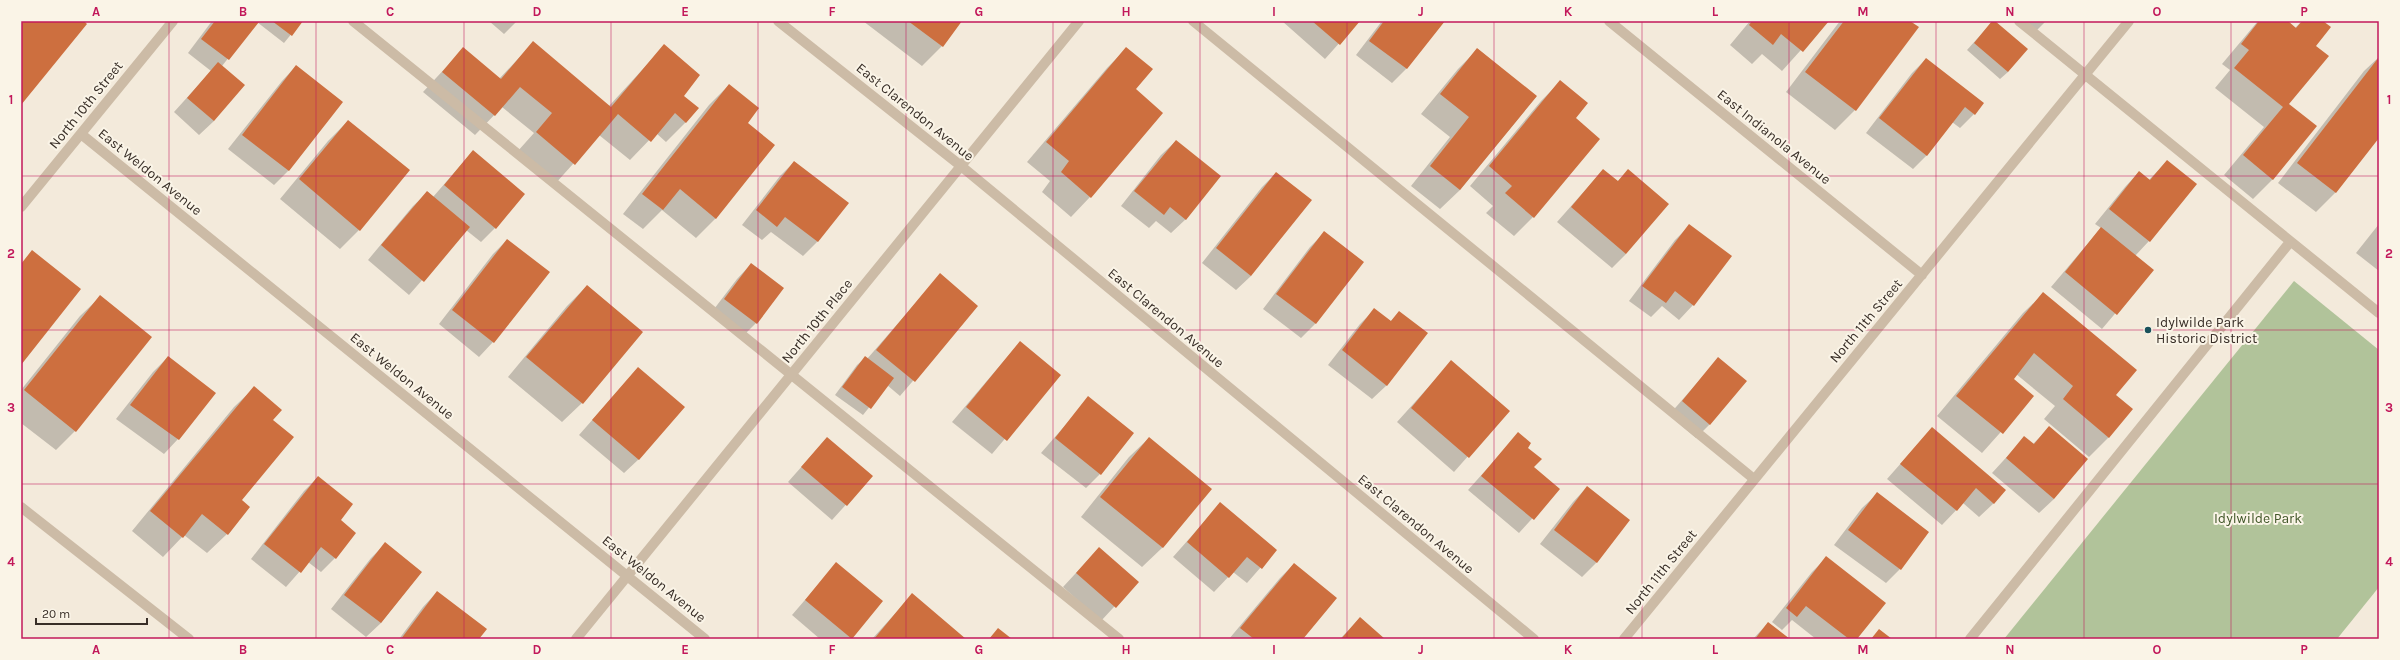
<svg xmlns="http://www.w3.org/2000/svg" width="2400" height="660" viewBox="0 0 2400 660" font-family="Karla,sans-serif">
	<rect width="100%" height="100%" fill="#f3eadb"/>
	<path fill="#b1c39a" d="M2294 281 2379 350V587L2337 639H2004Z"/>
	<path fill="#0003" d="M212 21H302L284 43 257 22 222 66 214 121 199 135 174 112 211 71 188 53Z
		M489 21H517L504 34Z
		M863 21H961L942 46 922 66Z
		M1282 21H1359L1325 59Z
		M1382 21H1444L1406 69 1392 83 1356 55Z
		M1750 21H1827L1782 71 1762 54 1752 64 1730 45Z
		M1840 21H1909L1917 27 1855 110 1835 130 1786 92Z
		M1993 21 2008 72 2000 79 1967 50Z
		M2026 21H2046L2037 30Z
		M2258 21H2286L2295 28 2302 21H2321L2315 46 2288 104 2273 179 2253 199 2224 175 2264 127 2215 88 2230 70 2222 64Z
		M533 43 609 106 664 46 682 96 686 122 666 142 656 133 630 160 599 135 555 184 517 152 534 133 502 107 475 135 423 92 463 49 499 79Z
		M1126 49 1135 89 1090 197 1071 217 1042 192 1050 181 1027 162 1107 68Z
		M1478 49 1536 97 1460 190 1440 209 1411 186 1450 137 1421 114 1458 69Z
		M2379 57V136L2335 193 2316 212 2278 183 2364 71Z
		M1926 59 1974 114 1960 128 1952 122 1927 155 1913 169 1866 133 1912 73Z
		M296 66 342 102 288 171 274 185 228 149 282 81Z
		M1560 82 1575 118 1533 217 1514 236 1486 213 1493 206 1470 186 1541 101Z
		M729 85 746 123 716 218 696 238 662 210 643 229 623 214 709 105Z
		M348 121 359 230 340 249 280 199 328 141Z
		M1176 141 1186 219 1171 233 1156 221 1149 228 1121 206 1161 155Z
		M473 151 495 228 481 242 466 230 409 295 368 260 413 206 428 192 433 197Z
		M2167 161 2149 241 2135 256 2152 270 2102 329 2051 287 2101 228 2095 224 2125 187 2139 172 2149 180Z
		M794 162 847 203 817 242 803 256 771 232 762 240 742 225 780 176Z
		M1603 170 1617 182 1628 171 1626 254 1612 268 1557 222Z
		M1276 173 1251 276 1236 290 1202 263 1262 187Z
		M2379 224V271L2356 253Z
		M1689 226 1693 305 1679 320 1662 306 1651 317 1629 301 1675 240Z
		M1324 233 1362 262 1315 324 1301 338 1263 309 1310 247Z
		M507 240 493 342 479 357 439 324 493 254Z
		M751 264 756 323 742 337 711 313 737 279Z
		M940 275 977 306 900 396 887 385 863 415 835 395 857 365 865 358 867 359Z
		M587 286 582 403 562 422 508 377 567 306Z
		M2043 294 2114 396 2109 437 2089 457 2044 419 2055 406 2016 374 2012 379 2033 396 1982 453 1937 416 2023 313Z
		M100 297 75 431 56 450 21 423V390L80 316Z
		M1374 310 1390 322 1399 312 1387 385 1372 399 1328 365 1360 324Z
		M1020 342 1059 375 992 454 952 422Z
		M168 357 178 439 164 454 116 419 153 372Z
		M1718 359 1710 424 1696 438 1669 415Z
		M1451 362 1508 411 1454 472 1397 422Z
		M638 368 639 459 624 473 579 435Z
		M254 388 272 421 227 534 207 553 184 535 163 557 132 531 234 407Z
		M1089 398 1100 474 1086 488 1041 453Z
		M1932 428 1994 503 1979 517 1963 503 1942 525 1887 479Z
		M2049 428 2054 499 2039 513 1992 473 2024 438 2033 444Z
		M1518 434 1533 467 1559 489 1519 533 1468 490Z
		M827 438 872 476 832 520 788 482Z
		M1149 438 1210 489 1162 548 1142 567 1081 517 1129 457Z
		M318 477 339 520 335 558 321 572 308 562 286 587 251 559 304 491Z
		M1587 487 1629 520 1596 563 1582 577 1540 544 1573 502Z
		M1877 494 1928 532 1900 569 1886 583 1834 545 1862 508Z
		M1220 504 1276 550 1247 583 1233 572 1214 592 1173 557Z
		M385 544 421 572 381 623 366 637 331 609 371 558Z
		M1099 548 1137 582 1101 621 1063 587Z
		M1826 558 1856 639H1816L1792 620 1782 630 1772 622 1812 572Z
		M836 564 882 601 851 639H820L792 615Z
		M1294 564 1302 639H1229L1280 578Z
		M437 592 478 639H399L423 607Z
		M912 595 965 639H872Z
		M1360 618 1384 639H1340Z
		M1768 623 1789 639H1753Z"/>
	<path fill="#cd6f3f" d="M21 21H84L87 24 21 105Z
		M215 21H258L259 22 229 60 201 39Z
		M272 21H303L292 36Z
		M908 21H962L943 47Z
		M1312 21H1360L1340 45Z
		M1384 21H1445L1407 69 1369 41Z
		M1752 21H1829L1803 52 1781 34 1773 45 1749 25Z
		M1844 21H1910L1919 27 1856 111 1805 72Z
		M1992 21H1995L2028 49 2008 72 1974 43Z
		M2259 21H2288L2296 28 2302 21H2323L2331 27 2316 46 2329 56 2289 104 2317 126 2273 180 2243 155 2283 107 2234 68 2249 50 2241 44Z
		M533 41 611 107 664 44 700 75 684 96 699 108 686 123 675 113 651 142 618 114 575 165 536 132 552 113 520 87 495 116 442 72 463 47 501 79Z
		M1126 47 1153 69 1136 89 1163 113 1091 198 1061 172 1069 161 1046 142Z
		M1477 48 1537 96 1460 190 1430 166 1469 117 1440 94Z
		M2379 57V138L2336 193 2297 163Z
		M1926 58 1984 103 1975 115 1965 107 1927 156 1879 118Z
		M218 62 245 85 214 121 187 98Z
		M296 65 343 102 289 171 242 135Z
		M1560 80 1588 103 1576 118 1600 139 1534 218 1505 193 1512 186 1489 166Z
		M729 84 759 108 748 123 775 145 716 219 680 189 663 210 642 194Z
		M348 120 410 170 360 231 299 179Z
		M1176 140 1221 176 1186 220 1170 207 1164 215 1134 191Z
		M473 150 525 194 496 229 444 185Z
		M2167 160 2197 184 2150 242 2109 209 2139 171 2150 180Z
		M794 161 849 203 818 242 785 217 777 227 756 210Z
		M1603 169 1618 181 1628 169 1669 204 1626 254 1571 207Z
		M1276 172 1312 200 1251 276 1216 248Z
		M427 191 470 227 424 282 381 245Z
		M1689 224 1732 256 1694 306 1675 291 1666 303 1642 286Z
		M2101 227 2154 270 2117 315 2065 272Z
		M1324 231 1364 262 1316 324 1276 294Z
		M507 239 550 272 494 343 452 310Z
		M32 250 81 289 21 365V264Z
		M751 263 784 288 757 324 724 299Z
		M940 273 978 306 915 382 876 350Z
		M587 285 643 332 583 404 526 357Z
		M2043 292 2137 370 2116 395 2133 409 2109 438 2063 399 2073 386 2034 353 2014 379 2034 396 2003 434 1956 396Z
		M100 295 152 337 76 432 24 390Z
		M1374 308 1391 321 1399 311 1428 333 1387 386 1342 350Z
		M1020 341 1061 375 1007 441 966 407Z
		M168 356 216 393 179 440 130 405Z
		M865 356 894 378 871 409 842 387Z
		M1718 357 1747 381 1710 425 1682 401Z
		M1451 360 1510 411 1469 458 1411 408Z
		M638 367 685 407 639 460 592 420Z
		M254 386 282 410 273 420 294 437 242 500 250 507 228 535 202 514 183 538 150 511Z
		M1088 396 1134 433 1101 475 1055 438Z
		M2049 426 2088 459 2054 499 2006 458 2024 436 2034 444Z
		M1932 427 2006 490 1994 504 1976 488 1957 511 1900 464Z
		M1518 432 1531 443 1528 448 1542 459 1534 467 1560 489 1534 520 1481 476Z
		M827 437 873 476 847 506 801 467Z
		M1149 437 1212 489 1163 548 1100 497Z
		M318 476 353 504 341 520 356 533 336 559 321 547 301 573 264 544Z
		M1587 486 1630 520 1597 563 1554 530Z
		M1877 492 1929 532 1901 570 1848 530Z
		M1220 502 1277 550 1262 569 1247 557 1229 578 1187 542Z
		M385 542 422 572 381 623 344 595Z
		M1099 547 1139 582 1116 608 1076 573Z
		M1826 556 1886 603 1857 639H1849L1806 606 1797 617 1786 608Z
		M836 562 883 601 852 639 805 600Z
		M1294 563 1337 598 1303 639H1254L1240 628Z
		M437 591 487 629 479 639H401Z
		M912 593 966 639H874Z
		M1360 617 1385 639H1341Z
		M1768 622 1790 639H1755Z
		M998 628 1012 639H989Z
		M1879 629 1892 639H1871Z"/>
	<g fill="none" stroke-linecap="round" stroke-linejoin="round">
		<path stroke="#ccbba6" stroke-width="10" d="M353 21 1119 639
			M1193 21 1754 479
			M2019 21 2379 313
			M21 507 189 639
			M1970 639 2290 242"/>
		<path stroke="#ccbba6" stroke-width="10" d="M778 21 961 166 1534 639
			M1609 21 1922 275
			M81 134 705 639
			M21 207 173 21
			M576 639 1079 21
			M1624 639 2129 21"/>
	</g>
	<path fill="none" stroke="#c2185b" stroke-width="1" stroke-opacity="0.55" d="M169 21V639M316 21V639M464 21V639M611 21V639M758 21V639M906 21V639M1053 21V639M1200 21V639M1347 21V639M1494 21V639M1642 21V639M1789 21V639M1936 21V639M2084 21V639M2231 21V639M21 176H2379M21 330H2379M21 484H2379"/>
	<circle fill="#1a515b" stroke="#faf4e7" stroke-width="1.5" cx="2148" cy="330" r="4"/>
	<g text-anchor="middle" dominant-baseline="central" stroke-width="4" stroke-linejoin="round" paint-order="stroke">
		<g font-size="14" fill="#382e27" stroke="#faf4e7">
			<text transform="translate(86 105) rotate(-51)">North 10th Street</text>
			<text transform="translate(915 112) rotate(39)">East Clarendon Avenue</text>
			<text transform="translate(1774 137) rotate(39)">East Indianola Avenue</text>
			<text transform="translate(150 172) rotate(39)">East Weldon Avenue</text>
			<text transform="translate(1166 318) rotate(40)">East Clarendon Avenue</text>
			<text transform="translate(817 321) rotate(-51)">North 10th Place</text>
			<text transform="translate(1866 321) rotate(-50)">North 11th Street</text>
			<text transform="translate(402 376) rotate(39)">East Weldon Avenue</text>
			<text transform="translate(1416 524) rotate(40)">East Clarendon Avenue</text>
			<text transform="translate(1661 572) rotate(-51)">North 11th Street</text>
			<text transform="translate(654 579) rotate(39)">East Weldon Avenue</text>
		</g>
		<g font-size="14" fill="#382e27" stroke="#faf4e7" text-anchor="start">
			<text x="2156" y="322">Idylwilde Park<tspan x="2156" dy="16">Historic District</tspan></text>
		</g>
		<g font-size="14" fill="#42572a" stroke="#faf4e7">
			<text x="2258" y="518">Idylwilde Park</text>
		</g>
	</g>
	<rect width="2400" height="660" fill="none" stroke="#faf4e7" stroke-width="44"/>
	<path d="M36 618v6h111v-6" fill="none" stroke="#382e27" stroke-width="2"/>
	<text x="42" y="618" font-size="12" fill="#382e27" stroke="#faf4e7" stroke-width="3" paint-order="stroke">20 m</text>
	<rect x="22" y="22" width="2356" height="616" fill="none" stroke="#c2185b" stroke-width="1.5"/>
	<g font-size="13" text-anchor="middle" font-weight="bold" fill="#c2185b">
		<text x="96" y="16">A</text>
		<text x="243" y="16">B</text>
		<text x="390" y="16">C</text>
		<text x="537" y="16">D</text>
		<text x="685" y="16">E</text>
		<text x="832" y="16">F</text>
		<text x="979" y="16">G</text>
		<text x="1126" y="16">H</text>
		<text x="1274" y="16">I</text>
		<text x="1421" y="16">J</text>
		<text x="1568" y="16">K</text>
		<text x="1715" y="16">L</text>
		<text x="1863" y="16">M</text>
		<text x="2010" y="16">N</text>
		<text x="2157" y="16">O</text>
		<text x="2304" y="16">P</text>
		<text x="11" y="104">1</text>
		<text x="2389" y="104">1</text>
		<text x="11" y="258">2</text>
		<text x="2389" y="258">2</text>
		<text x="11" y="412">3</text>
		<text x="2389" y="412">3</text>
		<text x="11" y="566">4</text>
		<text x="2389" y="566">4</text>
		<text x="96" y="654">A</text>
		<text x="243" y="654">B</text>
		<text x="390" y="654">C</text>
		<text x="537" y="654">D</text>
		<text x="685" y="654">E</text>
		<text x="832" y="654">F</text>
		<text x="979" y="654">G</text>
		<text x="1126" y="654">H</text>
		<text x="1274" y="654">I</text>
		<text x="1421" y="654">J</text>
		<text x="1568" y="654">K</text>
		<text x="1715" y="654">L</text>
		<text x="1863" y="654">M</text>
		<text x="2010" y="654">N</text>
		<text x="2157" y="654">O</text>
		<text x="2304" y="654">P</text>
	</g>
</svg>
